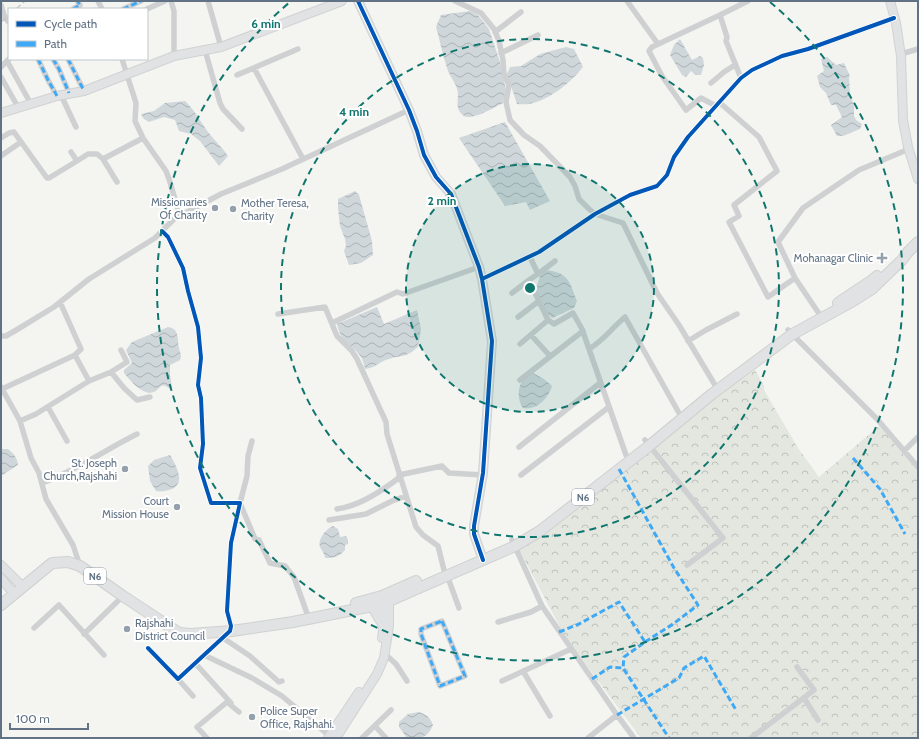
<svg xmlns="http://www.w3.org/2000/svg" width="919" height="739" viewBox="0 0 919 739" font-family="Cabin,sans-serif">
	<defs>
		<pattern id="forest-crowns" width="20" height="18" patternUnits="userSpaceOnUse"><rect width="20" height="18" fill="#e3e7df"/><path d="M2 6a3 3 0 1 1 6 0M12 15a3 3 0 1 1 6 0" fill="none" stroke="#bbc0ba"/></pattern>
		<pattern id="water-waves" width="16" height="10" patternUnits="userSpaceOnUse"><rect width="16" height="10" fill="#cfd7da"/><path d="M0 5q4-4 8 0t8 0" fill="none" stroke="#abb3b6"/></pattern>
	</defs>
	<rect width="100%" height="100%" fill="#f4f4f1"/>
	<path fill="url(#forest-crowns)" d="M755 370 764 386V390L798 448 819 477 879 426 918 470V738H641L575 650 561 629 519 549 693 413Z"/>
	<path fill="url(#water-waves)" d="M470 11 478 15 489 29 500 62 506 90 503 103C495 107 472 121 464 116 455 110 458 101 458 94 458 86 451 78 448 71 443 57 440 41 436 27L441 15Z
		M680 39 692 60 700 56 703 58 704 65 701 75H696L691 71 686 77 682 75 670 55 674 45Z
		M566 47 574 49 583 67C571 82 552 98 533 103 528 105 522 104 517 104L507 74 510 67 521 66 540 54Z
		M827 57 836 65 844 63 850 76 849 78 850 93 854 106V116L856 120 862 124 860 129 843 136H837L831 125 842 117 836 105H831L826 93 820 87 817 76 824 71 821 59Z
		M185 101C193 108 201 122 208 132 214 140 222 147 228 156L219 166 200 141 191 134 179 131 175 120 164 117 149 122 144 119 141 114 154 111 165 103Z
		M505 122 550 201 530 210 526 202 505 206 459 138Z
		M355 191 359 195 372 241 373 255 361 263 349 265 344 251 346 246 345 239 340 226 338 208V199Z
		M546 270C569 273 569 281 577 301L574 308 552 318 548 314 536 289 540 276Z
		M377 307 384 324 417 310 421 329 418 347C404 359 404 354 389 359 380 361 376 368 365 369 364 365 363 360 361 357 352 343 341 344 337 324Z
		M168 327C180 329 177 339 179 348 180 353 182 356 180 360L170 365V375L172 387 170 389C160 381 161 389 154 392 142 396 130 380 124 373V370L132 363 126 350 132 342Z
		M533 373 544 379 552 386C549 398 536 411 523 408 515 397 518 377 533 373Z
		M1 449H8C14 454 17 457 18 465L1 476Z
		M170 455C176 465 186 483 172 489 166 491 161 492 156 491L150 481 148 466 154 460Z
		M333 526 338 529 340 537 346 536 348 540V544L345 545V550C339 557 334 558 325 558 325 554 322 551 320 547 317 539 327 528 333 526Z
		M419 712C427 715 430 717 433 725 427 739 421 738 407 738L399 727V722L408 714Z"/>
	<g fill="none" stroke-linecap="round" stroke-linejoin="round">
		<defs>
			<path id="secondary" d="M358 1 409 110 417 131 424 155 436 177 451 194 479 267 482 279 492 341 483 473 474 526V534L483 560
				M890 1 896 23 901 56 903 120 908 147 918 179
				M1 113 57 96 84 91 174 56 221 47 342 1
				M1 565 22 586
				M1 578 14 594
				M371 606 382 624
				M382 638 383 631 382 600
				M328 738 359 692
				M336 738 377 674 384 658 389 626V595"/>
			<path id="highway" d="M838 303 871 281 877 276
				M356 603 382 596 416 581
				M1 605 52 563 68 562 80 566 123 596 179 633 191 634 232 631 293 622 382 604 515 546 540 531 649 446 712 394 791 335 853 301 872 289 902 260 908 252 918 242"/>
		</defs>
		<use href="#secondary" stroke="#d0d2d3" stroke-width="10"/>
		<use href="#highway" stroke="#cfd1d1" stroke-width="12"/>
		<path stroke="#cfd0d1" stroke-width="5.5" d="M98 1 102 9
			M171 1 174 11V56
			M208 1 221 47
			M455 1 481 13 494 29 499 41 503 60 504 74 509 85 506 102 510 120 524 135 540 146 570 177 575 186 579 199 589 209 595 214 623 223 657 293 679 325 718 390
			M627 1 658 44
			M1 5 5 18 9 22
			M73 9 80 5 78 2 79 1
			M123 9 141 1
			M147 9 165 1
			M495 32 521 12
			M205 50 220 103 223 109 242 129
			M501 53 538 35
			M901 54 918 49
			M38 59 48 80 57 96
			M53 59 59 69 69 93
			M68 59 84 91
			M122 59 136 103 135 121 143 138 166 171 169 179 180 216
			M7 61 31 104
			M1 67 9 59
			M254 68 303 159
			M237 75 298 49
			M1 77 18 107
			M741 78 726 41 727 37 720 15 748 1
			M711 83 724 72 735 65
			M61 95 76 127
			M719 102 759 137 777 171 734 205 739 216 729 222 768 297 795 278 822 318
			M716 106 701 98 686 110 662 76 649 51 652 47 720 15
			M1 138 9 133 14 132 47 178H49L77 161
			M71 152 77 161 88 154H97L103 159 117 182
			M1 156 21 142
			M103 159 143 138
			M530 257 538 274 529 280 548 320 554 324 573 313 582 329 626 455
			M538 274 555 261
			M795 278 778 242 803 208 859 170 909 149
			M482 279 539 252 595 214 630 195 657 186 667 175 674 157 688 137 741 78 752 70 782 56 808 49 894 18
			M512 293 529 280
			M278 314 325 307 337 336 352 351 357 359 386 422 387 434 416 527 423 535 438 546 444 570
			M518 317 539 301
			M332 323 397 292 403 294 479 267
			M788 330 877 419 918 467
			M531 335 550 356
			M1 336H6L18 329 54 307 89 279 155 238 174 219 221 194 282 169 409 110
			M688 341 706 330 737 314
			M520 344 548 320
			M589 349C603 341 612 328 625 317L679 413
			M111 372 124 388 137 400 150 397
			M520 380 583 331
			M89 381 111 372 127 362 121 350
			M1 387 20 421 31 458 39 473 46 499 73 545 80 566
			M2 389 75 355 81 349 60 302
			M48 407 67 441
			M20 421 36 414 89 381 75 355
			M645 440 723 538 687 565
			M252 441 248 456 247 476 240 503 255 539 259 540 270 563 285 566 294 577 309 619
			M519 447 600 383
			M905 450 918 437
			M399 475 442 466 449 473 483 475
			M521 475 609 407
			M42 483C75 471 105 450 137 434
			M337 509C360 506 382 491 400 477
			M329 520 366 514 392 501 406 496
			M512 540 542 606 617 715 634 738
			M447 575 459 608
			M442 621 465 676 440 686 421 634V629Z
			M498 622 531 612 542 606
			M34 628 59 605 104 655
			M84 634 123 596
			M223 638 250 656 279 682 282 681
			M148 648 178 679 230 631 231 626 227 611 231 543 240 503H211L200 468 203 444 201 398 198 385 201 358 198 327 188 291 183 268 168 237 162 231
			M385 654 396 664 407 681
			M204 655 252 678 282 696 332 738
			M195 663 231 703
			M523 671 550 716
			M178 679 193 696
			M502 681 571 649
			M804 698 818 720
			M375 726 386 738
			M207 738 197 727 227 702 239 712
			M362 738 391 710
			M588 738 617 715
			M751 738 814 690 797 667"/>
		<use href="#secondary" stroke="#e1e2e3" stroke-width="8"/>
		<use href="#highway" stroke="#e1e2e3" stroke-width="10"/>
		<path stroke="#c4c5c6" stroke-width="1.5" stroke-dasharray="6 3" stroke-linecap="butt" d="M16 9 25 1
			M1 22 9 15"/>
		<path stroke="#3fa9f5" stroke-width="3" stroke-dasharray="6 3" stroke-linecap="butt" d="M73 9 80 5 78 2 79 1
			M123 9 141 1
			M38 59 48 80 57 96
			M53 59 59 69 69 93
			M68 59 84 91
			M853 458 880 489 905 534
			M619 469 674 568 698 605 673 624 645 642
			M442 621 465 676 440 686 421 634V629Z
			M559 632 579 624 619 602 645 642 624 657 623 668
			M592 679 610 667 623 668 669 738
			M617 715 679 678 684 668 704 656 736 710"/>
		<defs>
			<path id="cycleway" d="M358 1 409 110 417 131 424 155 436 177 451 194 479 267 482 279 492 341 483 473 474 526V534L483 560
				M482 279 539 252 595 214 630 195 657 186 667 175 674 157 688 137 741 78 752 70 782 56 808 49 894 18
				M148 648 178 679 230 631 231 626 227 611 231 543 240 503H211L200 468 203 444 201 398 198 385 201 358 198 327 188 291 183 268 168 237 162 231"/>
		</defs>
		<use href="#cycleway" stroke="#fff" stroke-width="6"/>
		<use href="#cycleway" stroke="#0057b8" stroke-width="4"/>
	</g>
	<circle cx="530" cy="288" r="124" fill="#0f766e" fill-opacity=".12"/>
	<g fill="none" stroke="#0f766e" stroke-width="2" stroke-dasharray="7 5">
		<circle cx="530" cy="288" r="124"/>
		<circle cx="530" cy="288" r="249"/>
		<path d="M770 2A373 373 0 1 1 290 2"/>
	</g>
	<g fill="#94a0ab" stroke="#fff" stroke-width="1.5">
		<circle cx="215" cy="208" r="4"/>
		<circle cx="233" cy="209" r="4"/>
		<path d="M880 252h4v4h4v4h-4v4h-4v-4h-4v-4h4z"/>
		<circle cx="125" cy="469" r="4"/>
		<circle cx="177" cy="507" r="4"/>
		<circle cx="127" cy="629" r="4"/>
		<circle cx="252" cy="717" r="4"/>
	</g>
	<g text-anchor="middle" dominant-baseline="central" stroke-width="4" stroke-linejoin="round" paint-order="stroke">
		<g fill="#fff" stroke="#909caa" stroke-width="1">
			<rect x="572" y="489" width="22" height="16" rx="3"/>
			<rect x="84" y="568" width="22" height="16" rx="3"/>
		</g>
		<g font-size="10" font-weight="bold" fill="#617285">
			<text x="583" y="497">N6</text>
			<text x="95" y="576">N6</text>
		</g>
		<g font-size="11" fill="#617285" stroke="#fff" text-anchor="end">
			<text x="207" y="202">Missionaries<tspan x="207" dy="13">Of Charity</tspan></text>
			<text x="241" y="203" text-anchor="start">Mother Teresa,<tspan x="241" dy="13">Charity</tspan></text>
			<text x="873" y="258">Mohanagar Clinic</text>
			<text x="117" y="463">St. Joseph<tspan x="117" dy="13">Church,Rajshahi</tspan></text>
			<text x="169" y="501">Court<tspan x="169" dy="13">Mission House</tspan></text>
			<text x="135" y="623" text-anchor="start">Rajshahi<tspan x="135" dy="13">District Council</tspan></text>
			<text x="260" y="711" text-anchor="start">Police Super<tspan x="260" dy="13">Office, Rajshahi.</tspan></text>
		</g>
	</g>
	<circle cx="530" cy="288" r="6" fill="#0f766e" stroke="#fff" stroke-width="2"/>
	<g font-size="12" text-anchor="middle" font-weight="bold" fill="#0f766e" stroke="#fff" stroke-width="4" stroke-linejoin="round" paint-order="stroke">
		<text x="266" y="28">6 min</text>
		<text x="354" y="116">4 min</text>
		<text x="442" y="205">2 min</text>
	</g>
	<rect width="919" height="739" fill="none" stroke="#617285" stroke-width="4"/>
	<rect x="8" y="8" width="140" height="52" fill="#ffffff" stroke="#c0c7ce"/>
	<rect x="16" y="21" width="20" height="6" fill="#0057b8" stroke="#c0c7ce"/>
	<text x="44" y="28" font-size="12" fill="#617285">Cycle path</text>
	<rect x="16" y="41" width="20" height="6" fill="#3fa9f5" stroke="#c0c7ce"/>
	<text x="44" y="48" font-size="12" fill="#617285">Path</text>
	<path d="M10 723v6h78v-6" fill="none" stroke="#617285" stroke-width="2"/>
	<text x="16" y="723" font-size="12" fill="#617285" stroke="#ffffff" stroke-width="3" paint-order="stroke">100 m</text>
</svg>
